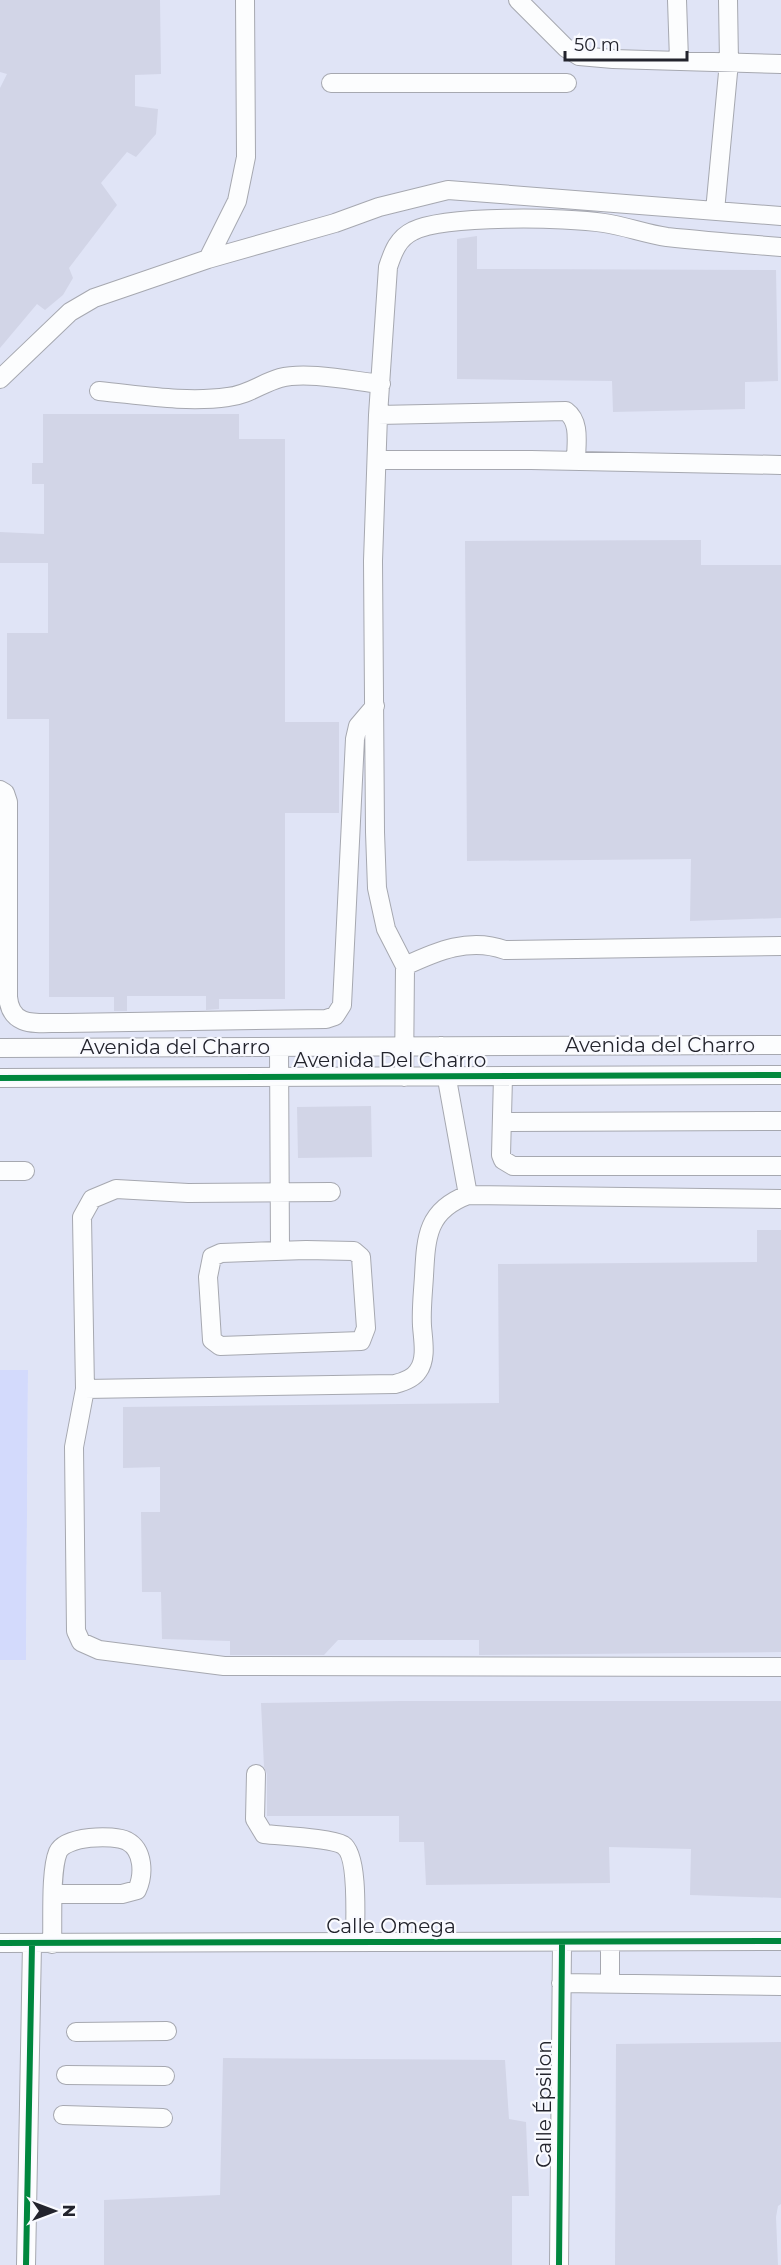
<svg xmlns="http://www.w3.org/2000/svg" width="781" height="2265" viewBox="0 0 781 2265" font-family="Montserrat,sans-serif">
	<rect width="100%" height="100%" fill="#edf0fa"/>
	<path fill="#e0e4f6" d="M0 0H781V2265H0V1660L26 1659 28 1370H0Z"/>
	<path fill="#d3dafc" d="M0 1370H28L26 1660H0Z"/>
	<path fill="#d2d5e7" d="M0 0H160L161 74 135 75V106L158 109 156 134 136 157 127 152 101 183 117 205 69 268 73 278 63 295 45 310 37 304 0 348V88L7 74 0 72Z
		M477 236V269L776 270 778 381 745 382V409L613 412 612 381 457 379V239Z
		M43 414H239V439H285V722H339V813H285V999H219V1009L206 1010V996H127V1011H114V997H49V719H7V633H48V563H0V532L44 534V484H32V463H43Z
		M701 540V565H781V918L690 921 691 859 467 861 465 541Z
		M371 1106 372 1157 298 1158 297 1107Z
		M757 1230H781V1652L479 1655V1640H338L324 1655H230V1641L162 1639 161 1592H142L141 1512H160V1467L123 1468V1407L499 1403 498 1264 757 1262Z
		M401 1701H781V1898L690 1895 691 1849 609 1847 610 1883 426 1885 424 1842H399V1816H267V1774L264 1767 261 1703Z
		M781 2042V2204L778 2206 776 2217 778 2265H615L616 2044Z
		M223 2058 505 2060 509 2119 526 2122 529 2196H512V2265H104V2200L220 2195Z"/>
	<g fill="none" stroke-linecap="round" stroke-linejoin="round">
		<defs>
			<path id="minor" d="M518 0 566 48 579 56 613 59 781 64
				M677 0 679 60
				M331 83H567
				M715 211 729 62 728 0
				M208 259 237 201 246 157 245 0
				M0 379 70 312 94 298 208 259 335 223 379 207 448 190 781 216
				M99 391C141 395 186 403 228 397 248 395 262 383 280 378 307 371 353 381 381 384
				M378 415 566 411C581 422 576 444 576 461
				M377 460H531L781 465
				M0 790 5 793 8 802V997C11 1030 40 1022 66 1023L326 1019 335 1016 342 1005 355 739 358 726 375 706
				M405 966C437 951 470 937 505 950L781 946
				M441 1046 468 1195C427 1210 426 1237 424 1276 423 1293 421 1309 422 1326 423 1340 427 1359 418 1371 413 1379 403 1382 395 1384L85 1389 74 1447 76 1631 81 1642 99 1650 224 1666 780 1667
				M279 1047 280 1251
				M0 1048 781 1045
				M404 1077 405 966 386 929 377 888 375 832 373 561 378 415 388 267C393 252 398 238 413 231 444 215 567 217 604 223 625 226 646 234 667 237 705 241 743 244 781 247
				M503 1077 501 1155 503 1160 513 1166H781
				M0 1078 781 1075
				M502 1122 781 1121
				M0 1171H25
				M468 1195 781 1199
				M306 1250 354 1251 361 1257 366 1328 361 1341 220 1346 212 1340 208 1277 212 1257 221 1253Z
				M85 1389 82 1217 92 1199 116 1189 188 1193 331 1192
				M256 1774 255 1819 264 1834C281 1836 331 1838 343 1845 359 1855 355 1923 355 1941
				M0 1943 781 1941
				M610 1943V1984
				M52 1944C53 1921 50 1871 58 1852 65 1836 113 1834 127 1841 144 1850 144 1875 137 1890L122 1894H53
				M561 1983 781 1986
				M76 2032 167 2031
				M66 2075 165 2076
				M63 2115 163 2118
				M26 2265 32 1944
				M559 2265 562 1944"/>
		</defs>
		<use href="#minor" stroke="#a6a8b0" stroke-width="20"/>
		<use href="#minor" stroke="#fcfdfe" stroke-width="18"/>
		<defs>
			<path id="cycleway" d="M0 1078 781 1075
				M0 1943 781 1941
				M26 2265 32 1944
				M559 2265 562 1944"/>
		</defs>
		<use href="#cycleway" stroke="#f9faff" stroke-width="10"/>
		<use href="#cycleway" stroke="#00873e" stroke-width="6"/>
	</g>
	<g text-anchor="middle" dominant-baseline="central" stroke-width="4.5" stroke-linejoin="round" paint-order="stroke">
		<g font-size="20" fill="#23242d" stroke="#f9faff">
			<text x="660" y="1045">Avenida del Charro</text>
			<text x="175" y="1047">Avenida del Charro</text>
			<text x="390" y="1060">Avenida Del Charro</text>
			<text x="391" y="1926">Calle Omega</text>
			<text transform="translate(544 2104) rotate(-90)">Calle Épsilon</text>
		</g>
	</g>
	<g transform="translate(54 2211) rotate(90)" stroke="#f9faff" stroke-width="4.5" paint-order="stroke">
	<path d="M0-4.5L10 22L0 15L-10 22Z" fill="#23242d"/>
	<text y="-9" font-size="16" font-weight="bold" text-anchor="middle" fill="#23242d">N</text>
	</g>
	<path d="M565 51v9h122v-9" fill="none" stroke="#23242d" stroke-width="3"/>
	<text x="574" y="51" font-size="18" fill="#23242d" stroke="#f9faff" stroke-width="4.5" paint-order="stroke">50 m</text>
</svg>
